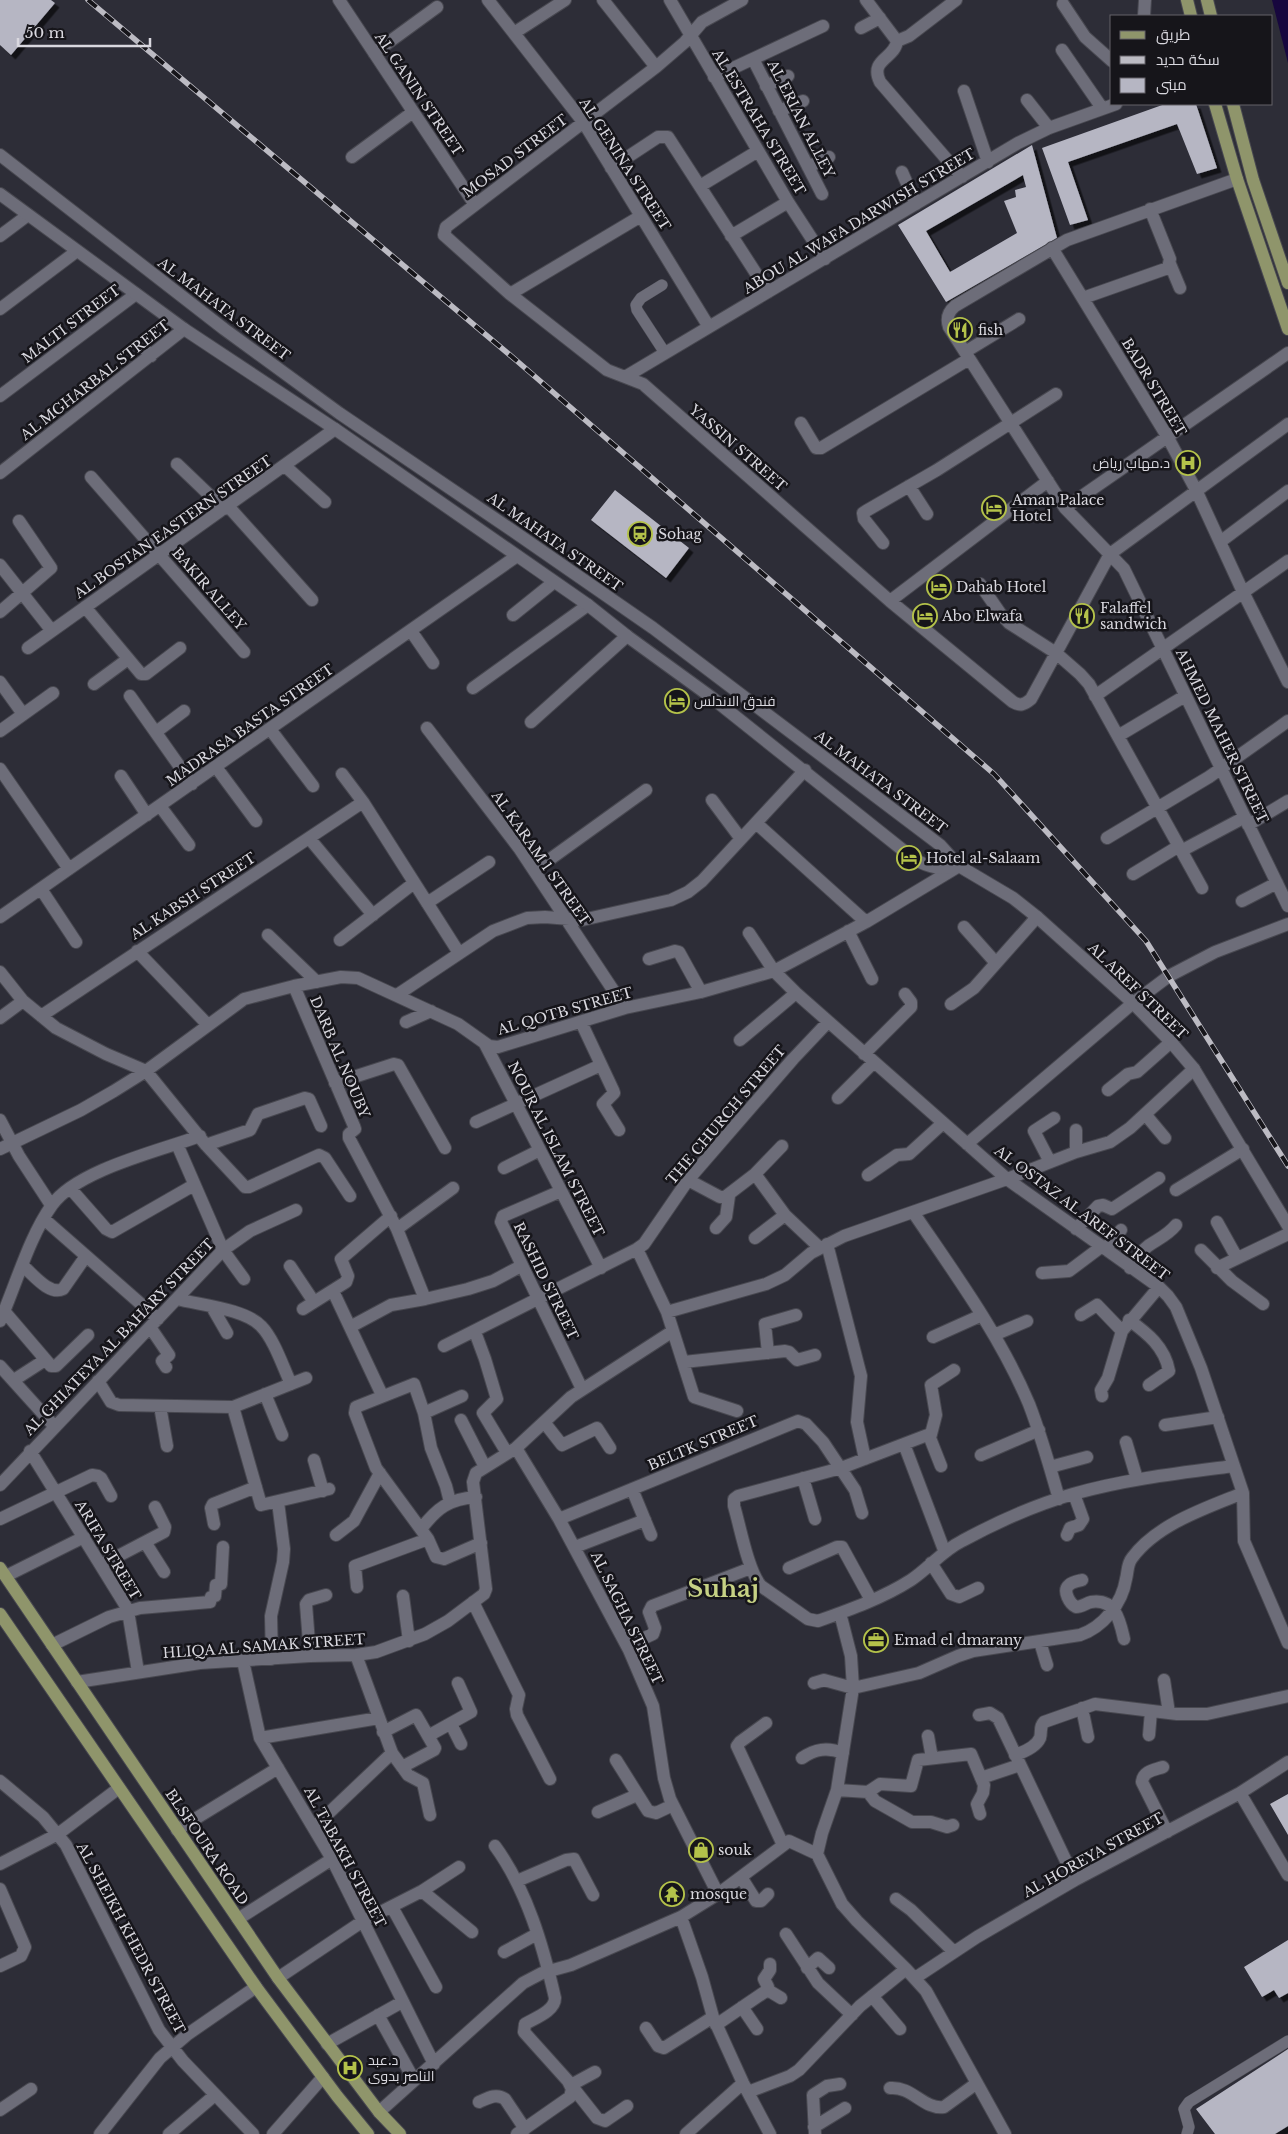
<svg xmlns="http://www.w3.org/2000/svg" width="1288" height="2134" viewBox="0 0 1288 2134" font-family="'Libre Baskerville',Cairo,serif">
	<defs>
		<filter id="shadow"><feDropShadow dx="4.5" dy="4.5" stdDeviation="0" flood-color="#0009"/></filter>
	</defs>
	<rect width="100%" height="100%" fill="#2d2d37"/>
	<path fill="#17073e" d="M1272 0H1288V63Z"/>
	<path fill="#b6b6c3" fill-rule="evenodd" filter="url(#shadow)" d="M0 0H51L55 3 11 55 0 45Z
		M1165 104H1196L1217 168 1197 174 1177 124 1068 162 1088 220 1070 225 1042 148Z
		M1032 145 1057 238 946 302 898 225ZM1023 175 1026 187 1015 190 1016 197 1004 201 1017 233 950 272 926 231Z
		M615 490 689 548 666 578 591 520Z
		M1288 1794V1835L1270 1804Z
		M1288 1940V1993L1279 1998 1274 1990 1262 1997 1244 1967Z
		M1288 2049V2126L1275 2134H1215L1196 2109Z"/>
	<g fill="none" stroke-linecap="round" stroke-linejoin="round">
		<defs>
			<path id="service" d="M662 285 641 298 636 305 637 310 665 353
				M1187 2134 1189 2127 1184 2109 1189 2102 1288 2041"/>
			<path id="minor" d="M339 0 475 205
				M488 0 584 123 709 327
				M603 0 656 67
				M670 0 788 202 825 259
				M742 0 702 22 685 42 656 67 446 227 444 235 510 294 607 370 643 384 890 601 1013 702C1020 706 1024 705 1031 699L1110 554 1288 424
				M866 0 897 41C895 59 869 59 880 82L962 177
				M1063 4 1085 37 1112 61
				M1144 16 1145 0
				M861 28 880 18
				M514 33 565 0
				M897 41 909 36 956 0
				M1062 50 1102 108
				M374 53 437 7
				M753 59 822 194
				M714 77 823 26
				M766 86 788 76
				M964 91 988 162
				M1027 100 1049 128
				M779 111 803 101
				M352 157 413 112
				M808 167 829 157
				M611 168 658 137H668L768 292
				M902 172 916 204
				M1237 179 1067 240 955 306C948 312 946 318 949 327L1065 508 1124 569 1288 906
				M700 186 758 151
				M0 236 28 215
				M731 236 788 202
				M1052 248 1167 436 1196 490 1243 592 1288 682
				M1170 264 1180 288
				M510 294 641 216
				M1083 298 1168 268 1170 259 1150 209
				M0 309 77 251
				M140 344 151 356
				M965 352 1019 319
				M625 377 1018 143 1049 128 1116 104
				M0 396 136 294
				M801 423 816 448H821L969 359
				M177 464 224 509
				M285 466 325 502
				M0 473 184 329
				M91 477 244 652
				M909 486 927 514
				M228 506 312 600
				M1065 508 1288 353
				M1220 542 1288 491
				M883 543 864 519 863 513 866 511 937 470 1056 394
				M0 565 52 631
				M980 584 1000 613 1009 623 1056 653 1080 674 1089 684 1202 888
				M890 601 1048 481
				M85 607 141 674H146L180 648
				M0 612 51 568 19 521
				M513 615 554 582
				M411 631 433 663
				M28 648 335 429
				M0 682 23 714
				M94 684 128 659
				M473 688 588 605
				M130 696 192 784
				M1095 696 1288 561
				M531 722 627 636
				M427 728 519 848 625 1008
				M270 729 313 786
				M0 731 53 693
				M156 732 184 711
				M1118 736 1185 696
				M216 767 256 821
				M0 769 69 869
				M342 774 363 802 459 953
				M121 776 147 815
				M712 800 741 839
				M160 806 189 845
				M756 823 866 922
				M1248 825 1288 801
				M309 838 373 915
				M1107 838 1209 777 1288 721
				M1181 851 1245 817
				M535 870 646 790
				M1133 874 1179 846
				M41 889 76 942
				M1242 901 1277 883
				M427 903 489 862
				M0 917 517 556
				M964 927 996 963
				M848 931 872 979
				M749 933 774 971 796 993 1007 1179 1159 1287 1168 1296 1176 1307 1201 1368 1243 1493 1244 1541 1288 1643
				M268 935 317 982
				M340 940 414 883
				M137 951 208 1025
				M649 959 675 951 679 952 701 992
				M0 972 23 1001 56 1028 106 1054 146 1071 206 1145 245 1187H249L319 1155 325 1158 350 1196
				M294 986 354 1126 355 1129 349 1134V1138L397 1229 425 1299
				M397 995 493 931 527 918 545 917 582 920 671 900 688 892 702 881 805 770
				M951 1004 974 988 1037 917
				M41 1016 363 802
				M0 1018 23 1001
				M406 1022 431 1011
				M581 1022 613 1090 614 1093 603 1104 619 1130
				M740 1040 796 993
				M485 1044 601 1268
				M864 1054 911 1007V1002L905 994
				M335 1083 394 1064 398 1065 445 1148
				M1108 1090 1128 1074 1137 1072 1171 1042
				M838 1098 874 1062
				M1145 1114 1165 1138
				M0 1120 19 1156 51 1205
				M476 1122 601 1065
				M1076 1130V1152
				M177 1144 223 1250 244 1279
				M967 1144 1133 1003 1169 976 1215 952 1288 924
				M206 1145 250 1130 258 1114 305 1098 309 1099 321 1126
				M0 1149 81 1110 114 1091 146 1071 244 999 294 986 341 977 358 978 458 1024 489 1046 498 1047 625 1008 701 992 774 971 866 922 959 866
				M1050 1162 1034 1131 1054 1118
				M504 1168 540 1150
				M755 1174 785 1215 820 1248
				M868 1175 897 1155 909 1154 943 1123
				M688 1180 720 1197H725L755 1174 782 1146
				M70 1188 106 1229 112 1232 194 1185
				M1176 1190 1243 1149
				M561 1191 503 1216 501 1222 582 1389
				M913 1212C955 1274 1000 1335 1029 1404 1041 1435 1050 1467 1059 1499
				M44 1219 158 1319
				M1217 1222 1237 1258
				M716 1228 726 1217 729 1196
				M397 1229 453 1188
				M1076 1229 1098 1206 1103 1205 1112 1209 1159 1178
				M755 1238 785 1215
				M827 1244 861 1376 857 1422 865 1459
				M637 1249 667 1312 694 1397 737 1411
				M1105 1249 1121 1230
				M1201 1250 1232 1281 1263 1304
				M22 1265C32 1273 49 1296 63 1289L86 1256
				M290 1266 314 1302
				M1130 1268C1135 1260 1140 1252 1148 1246 1158 1239 1168 1235 1176 1225
				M1217 1268 1288 1234
				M1042 1273 1069 1271 1101 1247
				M333 1291 382 1395
				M177 1299C200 1305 245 1309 261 1326 274 1339 283 1367 291 1384
				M212 1307 227 1333
				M303 1309 346 1282 348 1276 341 1259 391 1216
				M4 1311 51 1366H56L88 1335
				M667 1312 766 1284 785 1275 811 1253 844 1236 1007 1179 1076 1152 1110 1142 1130 1128 1194 1069
				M1081 1315 1097 1305 1122 1331
				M1129 1320C1147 1333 1165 1347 1169 1371L1149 1385
				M0 1321C16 1285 29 1237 52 1205 77 1170 159 1151 200 1136
				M150 1327 169 1355 162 1361 166 1367
				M350 1327 391 1305 425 1299 468 1289 493 1281 521 1266
				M475 1332 485 1359 497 1399 483 1413 507 1453
				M994 1335 1027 1321
				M933 1337 982 1315
				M444 1346 637 1249 644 1244 688 1180 793 1059 828 1022
				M768 1353 765 1324 796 1315
				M684 1362 785 1351 789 1352 797 1360 815 1355
				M0 1366 55 1427
				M14 1380 45 1360
				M98 1381 111 1402 119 1405 233 1407 306 1378
				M265 1394 282 1435
				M1102 1396 1101 1390 1108 1378 1122 1331 1159 1287
				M160 1406 167 1446
				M233 1407 261 1505 329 1489
				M424 1413 462 1396
				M461 1420 485 1467
				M544 1422 562 1445 597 1428 610 1448
				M1165 1425 1218 1417
				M930 1434 841 1468 738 1496 734 1499V1506C740 1526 748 1571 761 1586L808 1619 818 1621C849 1610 883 1598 911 1580 929 1568 942 1551 962 1541 997 1522 1035 1505 1073 1494 1126 1479 1180 1473 1234 1466
				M1126 1442 1137 1479
				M904 1444 944 1550
				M516 1448 559 1519 629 1650 653 1706 664 1778 670 1799 718 1894
				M30 1451 124 1603 128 1611 138 1672
				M981 1455 1039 1430
				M314 1460 323 1491
				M941 1466 930 1438 936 1415 931 1385 954 1370
				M1050 1467 1087 1457
				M803 1478 815 1519
				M0 1485 223 1250 250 1231 296 1210
				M632 1489 651 1535
				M450 1502 446 1486 431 1448 424 1413 414 1384 356 1407 355 1413 376 1468 428 1539 436 1557 444 1559 481 1543
				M0 1519 92 1475 98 1476 101 1478 111 1496
				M559 1519 798 1421 806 1424 823 1442 855 1490 862 1513
				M214 1524 211 1508 213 1504 256 1487
				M421 1529C437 1508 449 1499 476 1497
				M336 1535 354 1521 380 1473
				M1067 1535 1070 1528 1079 1525 1083 1519 1074 1494
				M145 1542 164 1572
				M575 1547 645 1520
				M931 1563 951 1594 959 1597 978 1588
				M101 1565 164 1532 165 1527 155 1507
				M789 1568 837 1547H842L871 1600
				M6 1576 84 1537
				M1082 1580C1078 1581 1072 1582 1069 1585 1062 1591 1070 1604 1076 1607 1082 1607 1086 1603 1091 1602 1116 1598 1120 1622 1124 1639
				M357 1587 355 1566 428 1539
				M403 1596 409 1641
				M473 1602 519 1695 516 1709 517 1715 550 1779
				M840 1613 851 1656 853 1688 837 1790 822 1833 817 1854 842 1904 857 1921 906 1969 926 1991 1005 2134
				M1040 1642 1047 1665
				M52 1645 109 1617 140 1608 210 1602 211 1597 215 1596 216 1585 221 1584 223 1547
				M627 1646 653 1634 655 1628 649 1612 652 1606 751 1568
				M356 1655 392 1753 408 1775 423 1783 430 1815
				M310 1656 306 1604 309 1600 326 1595
				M272 1659 271 1616 283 1562 284 1549 278 1502
				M243 1661 260 1738 332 1859 434 2064
				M1164 1680 1169 1713
				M77 1682 200 1663 310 1656 356 1655 376 1652 425 1634 448 1621 484 1594 486 1589 473 1482 476 1473 516 1448 571 1397 673 1331
				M814 1683 824 1680 853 1688 919 1673 958 1656 973 1651 1080 1635C1103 1627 1122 1604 1126 1579 1128 1572 1127 1564 1132 1558 1157 1524 1206 1508 1243 1493
				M1082 1708 1088 1737
				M979 1715 990 1713 998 1718 1075 1880
				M766 1723 740 1742 737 1746 783 1845
				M451 1724 461 1744
				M383 1732 416 1715 435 1748 434 1750 402 1767
				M1149 1735 1151 1711
				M428 1736 471 1712 458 1683
				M928 1736 932 1758
				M260 1738 379 1718
				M1015 1755C1024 1752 1036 1747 1040 1738 1042 1732 1039 1727 1044 1722L1095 1704 1177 1714H1207L1288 1696
				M802 1758C815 1749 827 1747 843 1753
				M616 1760 648 1811 656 1813 673 1805
				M1163 1767C1154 1770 1143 1771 1142 1782L1167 1832
				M981 1778 1020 1765
				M0 1781 43 1817 66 1845 159 2030 183 2061 253 2134
				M837 1790 868 1792 880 1784 911 1786 918 1760 971 1754 984 1785 983 1793 977 1804 980 1814
				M868 1792 875 1801 912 1822H931L947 1827 953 1825
				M1240 1793 1288 1875
				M598 1812 637 1795
				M314 1827 392 1753
				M177 1830 278 1768
				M495 1846C527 1890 543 1946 555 1998 555 2011 535 2018 525 2024L524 2032 568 2081 572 2089 570 2097 517 2134
				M0 1864 58 1834 119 1788
				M741 1877 756 1901H761L768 1894
				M517 1881 566 1860 574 1859 593 1895
				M0 1889 25 1947 21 1956 0 1966
				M422 1891 472 1932
				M896 1899 911 1910 954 1952
				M392 1907 436 1987
				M681 1917 702 1977 713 2017 743 2083 770 2134
				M238 1919 332 1859
				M786 1934 818 1983 852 2015
				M504 1952 537 1934
				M807 1968 818 1958 829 1968
				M278 1978 363 1921 422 1891 459 1867
				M915 1978 977 1937 1075 1880 1240 1793 1288 1762
				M768 1991V1987L764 1979 770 1970V1964
				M872 1996 900 2029
				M742 2007 757 2029
				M378 2015 414 2080
				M716 2025 766 1991 771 1992 781 1998
				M646 2028 658 2046 664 2048 713 2017
				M327 2044 402 2002
				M595 2072 571 2085 597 2118 605 2121 627 2106
				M890 2088C912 2086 924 2110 944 2107L977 2083
				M748 2092 790 2076 799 2070 860 2006 906 1969
				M479 2102C488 2098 496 2093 505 2099L525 2129
				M0 2110 31 2089
				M379 2112 523 1983 542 1973 571 1965 681 1917 718 1894 789 1841 817 1854
				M814 2127 845 2108
				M100 2134 160 2058 188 2034 256 1987
				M169 2134 215 2095
				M273 2134 323 2077
				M686 2134 743 2083
				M815 2134 813 2095 827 2086 840 2084"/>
			<path id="tertiary" d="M0 155 224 329 339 413 513 531 653 628 940 845 959 866 1013 898 1037 917 1133 1003 1171 1042 1194 1069 1288 1226
				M0 194 184 329 335 429 588 605 627 636 711 697 914 859C930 868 941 870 959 866"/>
			<path id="primary" d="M1187 0 1191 16
				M1207 0 1211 16
				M1215 104 1237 179 1288 329
				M1233 104 1253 180 1288 283
				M0 1568 278 1978 379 2112 400 2134
				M0 1614 256 1987 337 2096 368 2134"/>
		</defs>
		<use href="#service" stroke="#484850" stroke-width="12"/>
		<use href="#minor" stroke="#484850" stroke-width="14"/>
		<use href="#tertiary" stroke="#484850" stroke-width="14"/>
		<use href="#primary" stroke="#484850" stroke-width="14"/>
		<use href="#service" stroke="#6d6d79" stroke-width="11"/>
		<use href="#minor" stroke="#6d6d79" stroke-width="12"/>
		<use href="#tertiary" stroke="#6d6d79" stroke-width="12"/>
		<use href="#primary" stroke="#8f956b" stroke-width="12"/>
		<defs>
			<path id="rail" d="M88 0 517 361 994 774 1146 941 1288 1166"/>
		</defs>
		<use href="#rail" stroke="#bcbbc3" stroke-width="5.5"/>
		<use href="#rail" stroke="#16151a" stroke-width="4" stroke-dasharray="11" stroke-linecap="butt"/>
	</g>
	<defs>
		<symbol id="restaurant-ring" viewBox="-11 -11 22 22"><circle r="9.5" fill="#16151a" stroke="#b4c24a" stroke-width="1.5"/><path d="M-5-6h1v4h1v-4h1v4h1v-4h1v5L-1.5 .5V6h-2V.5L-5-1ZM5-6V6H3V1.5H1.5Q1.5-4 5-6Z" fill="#b4c24a"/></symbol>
		<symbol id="hospital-ring" viewBox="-11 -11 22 22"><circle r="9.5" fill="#16151a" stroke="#b4c24a" stroke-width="1.5"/><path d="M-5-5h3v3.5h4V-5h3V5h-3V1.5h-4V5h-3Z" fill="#b4c24a"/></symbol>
		<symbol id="hotel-ring" viewBox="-11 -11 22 22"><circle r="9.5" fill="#16151a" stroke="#b4c24a" stroke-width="1.5"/><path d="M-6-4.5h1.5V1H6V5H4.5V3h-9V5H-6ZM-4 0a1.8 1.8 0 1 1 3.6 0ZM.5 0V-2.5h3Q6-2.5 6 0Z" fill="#b4c24a"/></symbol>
		<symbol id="station-ring" viewBox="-11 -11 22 22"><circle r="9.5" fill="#16151a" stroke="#b4c24a" stroke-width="1.5"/><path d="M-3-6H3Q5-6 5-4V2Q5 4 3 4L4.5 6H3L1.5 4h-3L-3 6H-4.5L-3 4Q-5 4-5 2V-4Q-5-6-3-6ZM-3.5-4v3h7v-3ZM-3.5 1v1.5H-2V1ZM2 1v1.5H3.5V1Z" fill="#b4c24a"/></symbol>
		<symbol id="office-ring" viewBox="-11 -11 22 22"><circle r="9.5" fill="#16151a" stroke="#b4c24a" stroke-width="1.5"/><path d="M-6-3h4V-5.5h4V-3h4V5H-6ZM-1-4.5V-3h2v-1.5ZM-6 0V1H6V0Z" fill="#b4c24a"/></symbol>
		<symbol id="shop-ring" viewBox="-11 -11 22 22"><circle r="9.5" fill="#16151a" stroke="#b4c24a" stroke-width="1.5"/><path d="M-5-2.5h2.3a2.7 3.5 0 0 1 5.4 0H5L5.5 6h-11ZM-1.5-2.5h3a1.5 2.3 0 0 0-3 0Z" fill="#b4c24a"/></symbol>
		<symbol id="temple-ring" viewBox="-11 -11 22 22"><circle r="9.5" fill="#16151a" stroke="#b4c24a" stroke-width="1.5"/><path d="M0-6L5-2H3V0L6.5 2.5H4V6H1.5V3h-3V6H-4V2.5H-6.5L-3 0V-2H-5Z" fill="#b4c24a"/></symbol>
	</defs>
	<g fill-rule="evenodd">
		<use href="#restaurant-ring" x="946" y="316" width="28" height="28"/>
		<use href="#hospital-ring" x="1174" y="449" width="28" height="28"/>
		<use href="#hotel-ring" x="980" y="494" width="28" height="28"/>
		<use href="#station-ring" x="626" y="520" width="28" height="28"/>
		<use href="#hotel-ring" x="925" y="573" width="28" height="28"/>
		<use href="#hotel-ring" x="911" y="602" width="28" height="28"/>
		<use href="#restaurant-ring" x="1068" y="602" width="28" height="28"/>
		<use href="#hotel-ring" x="663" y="687" width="28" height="28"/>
		<use href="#hotel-ring" x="895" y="844" width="28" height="28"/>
		<use href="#office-ring" x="862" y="1626" width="28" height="28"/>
		<use href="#shop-ring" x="687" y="1836" width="28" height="28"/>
		<use href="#temple-ring" x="658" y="1880" width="28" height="28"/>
		<use href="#hospital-ring" x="336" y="2054" width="28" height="28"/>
	</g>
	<g text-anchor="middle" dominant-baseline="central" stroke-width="5" stroke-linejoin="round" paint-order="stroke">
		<g font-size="14" fill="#d9d8df" stroke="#16151a">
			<text transform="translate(419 94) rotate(56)">AL GANIN STREET</text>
			<text transform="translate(801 119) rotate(63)">AL ERIAN ALLEY</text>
			<text transform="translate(759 122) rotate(59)">AL ESTRAHA STREET</text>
			<text transform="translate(515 156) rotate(-37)">MOSAD STREET</text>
			<text transform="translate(625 164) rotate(57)">AL GENINA STREET</text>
			<text transform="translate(859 221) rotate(-31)">ABOU AL WAFA DARWISH STREET</text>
			<text transform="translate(224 309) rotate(37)">AL MAHATA STREET</text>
			<text transform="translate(71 324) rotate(-37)">MALTI STREET</text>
			<text transform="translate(95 380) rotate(-38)">AL MGHARBAL STREET</text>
			<text transform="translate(1154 387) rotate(59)">BADR STREET</text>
			<text transform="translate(738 448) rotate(41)">YASSIN STREET</text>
			<text transform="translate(173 527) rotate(-35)">AL BOSTAN EASTERN STREET</text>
			<text transform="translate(555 542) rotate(35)">AL MAHATA STREET</text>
			<text transform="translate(209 589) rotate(49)">BAKIR ALLEY</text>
			<text transform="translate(250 725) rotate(-35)">MADRASA BASTA STREET</text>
			<text transform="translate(1222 736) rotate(64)">AHMED MAHER STREET</text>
			<text transform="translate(881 782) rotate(37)">AL MAHATA STREET</text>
			<text transform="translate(541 858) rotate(55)">AL KARAM 1 STREET</text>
			<text transform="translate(193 896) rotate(-33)">AL KABSH STREET</text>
			<text transform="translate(1138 991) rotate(44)">AL AREF STREET</text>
			<text transform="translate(565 1011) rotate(-16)">AL QOTB STREET</text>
			<text transform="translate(340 1057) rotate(67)">DARB AL NOUBY</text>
			<text transform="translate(726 1115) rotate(-50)">THE CHURCH STREET</text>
			<text transform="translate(556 1149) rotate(63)">NOUR AL ISLAM STREET</text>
			<text transform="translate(1082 1213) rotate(37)">AL OSTAZ AL AREF STREET</text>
			<text transform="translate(546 1281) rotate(64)">RASHID STREET</text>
			<text transform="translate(119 1337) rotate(-46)">AL GHIATEYA AL BAHARY STREET</text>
			<text transform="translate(703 1443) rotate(-23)">BELTK STREET</text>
			<text transform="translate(108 1550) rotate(59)">ARIFA STREET</text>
			<text transform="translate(627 1618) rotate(64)">AL SAGHA STREET</text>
			<text transform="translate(264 1646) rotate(-4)">HLIQA AL SAMAK STREET</text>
			<text transform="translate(207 1847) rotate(56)">BLSFOURA ROAD</text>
			<text transform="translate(1093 1855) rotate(-29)">AL HOREYA STREET</text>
			<text transform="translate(345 1857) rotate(62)">AL TABAKH STREET</text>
			<text transform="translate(131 1938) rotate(62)">AL SHEIKH KHEDR STREET</text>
		</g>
		<g font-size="14" fill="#d9d8df" stroke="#16151a" text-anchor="start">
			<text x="978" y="330">fish</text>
			<text x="1170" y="463" text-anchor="end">د.مهاب رياض</text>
			<text x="1012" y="500">Aman Palace<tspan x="1012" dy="16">Hotel</tspan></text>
			<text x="658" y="534">Sohag</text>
			<text x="956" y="587">Dahab Hotel</text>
			<text x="1100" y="608">Falaffel<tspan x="1100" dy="16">sandwich</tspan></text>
			<text x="942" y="616">Abo Elwafa</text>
			<text x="694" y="701">فندق الاندلس</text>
			<text x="926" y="858">Hotel al-Salaam</text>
			<text x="894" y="1640">Emad el dmarany</text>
			<text x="718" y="1850">souk</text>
			<text x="690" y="1894">mosque</text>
			<text x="368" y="2060">د.عبد<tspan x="368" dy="16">الناصر بدوى</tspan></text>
		</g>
		<g font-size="24" font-weight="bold" fill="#c6d184" stroke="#16151a">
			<text x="723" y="1588">Suhaj</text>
		</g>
	</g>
	<rect x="1110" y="15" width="162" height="90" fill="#16151a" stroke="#646369"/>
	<rect x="1120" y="31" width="25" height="8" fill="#8f956b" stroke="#646369"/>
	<text x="1156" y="40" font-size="15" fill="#d9d8df">طريق</text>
	<rect x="1120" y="56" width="25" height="8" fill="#bcbbc3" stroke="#646369"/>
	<text x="1156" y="65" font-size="15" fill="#d9d8df">سكة حديد</text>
	<rect x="1120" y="78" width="25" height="15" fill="#b6b6c3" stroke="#646369"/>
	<text x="1156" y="90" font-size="15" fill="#d9d8df">مبنى</text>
	<path d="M18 38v8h132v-8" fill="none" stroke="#d9d8df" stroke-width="2.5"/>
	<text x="25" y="38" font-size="15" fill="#d9d8df" stroke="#16151a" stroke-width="4" paint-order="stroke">50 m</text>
</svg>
